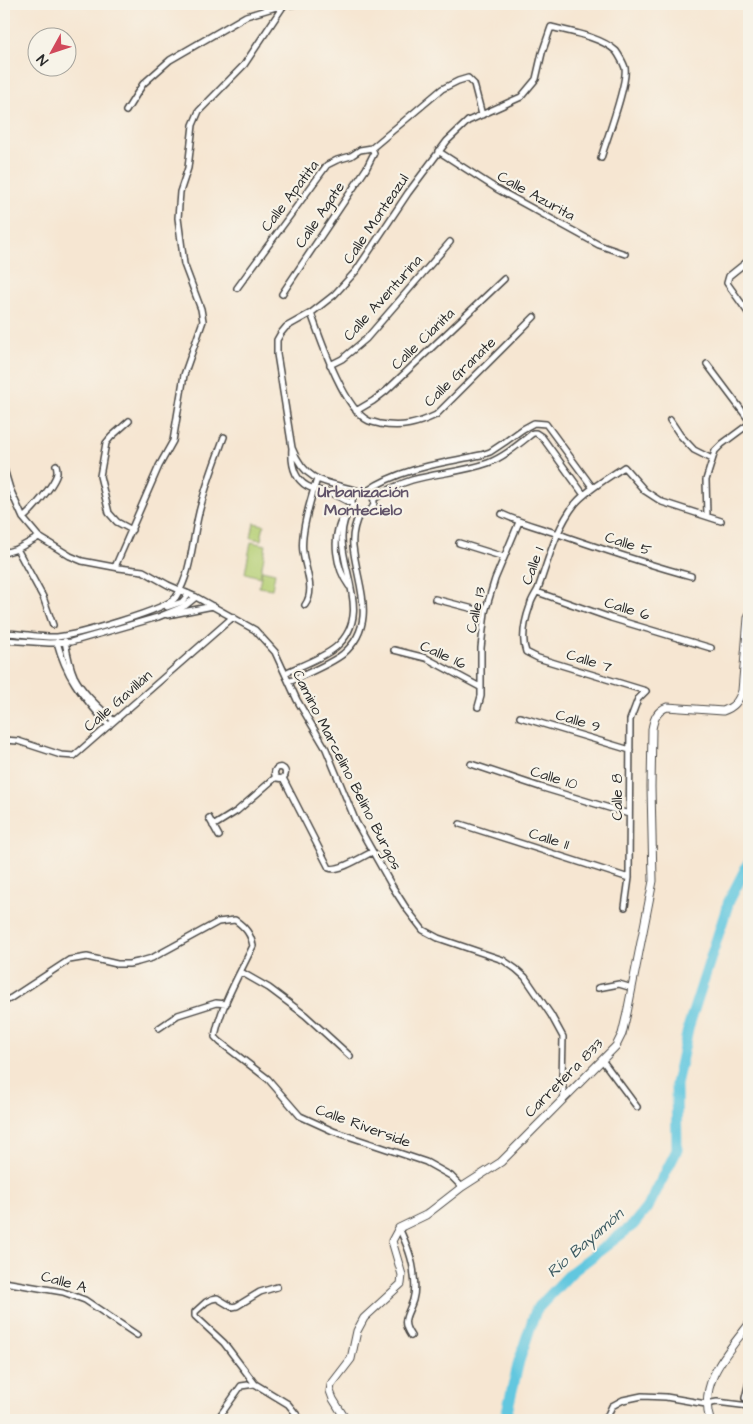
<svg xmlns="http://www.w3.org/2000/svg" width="753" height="1424" viewBox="0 0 753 1424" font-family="'Architects Daughter',sans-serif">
	<rect width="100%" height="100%" fill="#f7f3e8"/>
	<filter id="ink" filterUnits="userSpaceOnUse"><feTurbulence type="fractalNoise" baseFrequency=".02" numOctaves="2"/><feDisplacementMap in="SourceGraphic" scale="10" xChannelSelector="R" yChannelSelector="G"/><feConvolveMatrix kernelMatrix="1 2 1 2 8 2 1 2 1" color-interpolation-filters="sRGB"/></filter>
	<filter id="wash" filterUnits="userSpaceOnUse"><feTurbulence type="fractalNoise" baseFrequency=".0096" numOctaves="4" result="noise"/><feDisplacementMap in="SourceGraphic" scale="20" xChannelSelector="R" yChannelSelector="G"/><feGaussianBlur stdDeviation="1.12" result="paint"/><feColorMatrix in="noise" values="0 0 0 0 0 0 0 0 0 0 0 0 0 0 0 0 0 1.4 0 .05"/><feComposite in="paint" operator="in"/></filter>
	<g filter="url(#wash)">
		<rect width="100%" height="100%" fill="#f6e6d2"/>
		<path fill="#b5cf75" stroke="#707d50" d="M254 523 264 525 261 540 251 538Z
			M251 542 266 545 260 577 245 573Z
			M262 570 275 573 272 589 259 587Z"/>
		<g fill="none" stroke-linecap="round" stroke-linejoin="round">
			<path stroke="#62c7df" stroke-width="11" d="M505 1420 519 1361 536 1310 572 1272 633 1225 649 1205 677 1150 676 1084 689 1025 729 901 749 862"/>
		</g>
	</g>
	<g filter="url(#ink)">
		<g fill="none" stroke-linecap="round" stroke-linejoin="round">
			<defs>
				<path id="street" d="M126 111 143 84 170 60 246 16 283 5
					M438 151 497 189 599 245 625 254
					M749 260 729 276 727 283 749 314
					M237 288 327 165 337 160 351 156 360 150 372 148 442 89 458 81 468 78 474 84 482 115
					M282 294 366 169 374 153 372 148
					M311 313C320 338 344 410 369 421 372 422 377 423 380 424 402 428 417 424 436 415L534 317
					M707 364 749 420
					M330 365 342 359 366 339 450 242
					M356 411 373 401 386 391 504 279
					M670 420 680 435 694 450 712 459
					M129 421 111 437 106 443 100 476 109 513 117 522 132 530
					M292 448 277 354V340L281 333 286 327 311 313 334 295 356 271 408 193 447 141 468 121 521 97 536 79 542 53 551 27C571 32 601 37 616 51 619 55 624 64 625 68 628 83 606 141 601 158
					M4 469 10 489 23 518 39 537 70 556 82 561 119 568 143 571 168 585 196 597 255 630 275 652 297 700 326 749 356 822 392 886 406 908 423 930 438 938 503 960 516 969 525 977 551 1015 563 1037 562 1081 564 1097
					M352 502a11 11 0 1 1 22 0a11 11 0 1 1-22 0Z
					M367 491C399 469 442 463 481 455L490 452 505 442 523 429 534 423 546 424 593 488
					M374 499C386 491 398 484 412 480 437 473 463 472 488 463 504 457 519 444 533 433H536L542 437 584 495
					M351 503C344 500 337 495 330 493 323 491 314 490 307 486 293 478 291 463 292 448 306 484 327 482 360 491
					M502 514C523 524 545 529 567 537 608 551 649 565 691 576
					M707 515 706 480 715 451 722 444 749 424
					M23 518C32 511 55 484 57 473 57 471 57 467 56 465
					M343 518C331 537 336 568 349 586
					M459 543 504 557
					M17 549 43 597 53 625
					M4 553 17 549 39 537
					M115 567 159 466 173 441 184 375 203 321 201 309 184 264 178 218 180 192 188 168 193 125 199 111 244 65 284 5 296 4
					M537 592 611 618 711 648
					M435 599 485 612
					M305 605C316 590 305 569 303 552 300 533 311 498 317 479
					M167 607 182 602 189 594
					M168 615 213 606
					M4 633C21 633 40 638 57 637 76 635 167 610 176 597 193 571 192 535 201 505 207 482 216 459 224 437
					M4 640 49 643 71 642 158 617 185 606 196 597
					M65 641C67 653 69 665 74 676 83 694 100 708 114 721
					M57 642C67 680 84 697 109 726
					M394 650 426 658 480 687
					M285 673C300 666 323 658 336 647 382 607 319 548 352 507
					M289 682C305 674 329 665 343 654 379 623 357 585 353 546 352 535 355 523 360 513
					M478 707 481 696V648L485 612 495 579 519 522
					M520 717 630 750
					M4 740 18 741 61 755 74 756 233 617
					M471 764 540 787 629 814
					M274.5 773a5.5 5.5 0 1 1 11 0a5.5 5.5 0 1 1-11 0Z
					M283 778 329 868C339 872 362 857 372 852
					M209 818 219 836
					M460 824 629 878
					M213 826 237 811 276 777
					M625 907 629 878 630 720 638 699 646 691 538 658 526 652C521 638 525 620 530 606 531 600 535 595 538 589 548 561 556 528 575 504 588 489 608 478 624 467L645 491 662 502 721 521
					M241 972 269 988 305 1015 350 1056
					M598 988 619 984 632 988
					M4 1002 11 998 69 960 87 957 117 964H129L138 962 152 958 218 922 235 920C245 927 251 934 253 946 240 973 220 1007 215 1037L220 1042 268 1079 300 1116 333 1131 426 1162 451 1176 462 1187
					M159 1028 178 1015 216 1003 226 1004
					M602 1060 637 1107
					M399 1228C406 1243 413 1259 414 1276 415 1283 415 1293 413 1300 408 1316 400 1320 411 1336
					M4 1282 63 1292 85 1300 137 1335
					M277 1287 260 1292 237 1306 232 1307 217 1298 212 1299 206 1302 195 1312V1316L224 1343 255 1384 288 1404 301 1420
					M745 1398 749 1382
					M606 1419 612 1406 623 1400 642 1396 666 1397 706 1404 717 1402 749 1406
					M217 1420 241 1386 255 1384"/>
				<path id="secondary" d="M346 1420 333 1399 330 1391 331 1385 351 1359 357 1331 364 1318 401 1284 402 1275 392 1241 399 1228 426 1215 462 1187 501 1162 616 1046 622 1034 627 1013 653 881 651 787 652 729C654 718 657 711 667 707L723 711C734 707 738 702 742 691L748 618 749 615
					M710 1420C698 1382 728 1352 749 1324"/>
			</defs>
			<use href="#street" stroke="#494744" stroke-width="8"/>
			<use href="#secondary" stroke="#494744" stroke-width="9"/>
			<use href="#street" stroke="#fff" stroke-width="5"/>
			<use href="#secondary" stroke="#fff" stroke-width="7"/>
		</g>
	</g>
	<g text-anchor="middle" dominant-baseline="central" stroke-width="4.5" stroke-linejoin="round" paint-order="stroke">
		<g font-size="15" fill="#2b2b2b" stroke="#f7f3e8">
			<text transform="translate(290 196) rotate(-53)">Calle Apatita</text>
			<text transform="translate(536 196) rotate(29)">Calle Azurita</text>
			<text transform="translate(320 215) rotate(-56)">Calle Agate</text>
			<text transform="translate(376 219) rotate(-56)">Calle Monteazul</text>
			<text transform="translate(383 298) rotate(-48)">Calle Aventurina</text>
			<text transform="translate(423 339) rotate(-44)">Calle Cianita</text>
			<text transform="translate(460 372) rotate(-44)">Calle Granate</text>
			<text transform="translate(628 544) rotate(18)">Calle 5</text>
			<text transform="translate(533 566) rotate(-70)">Calle 1</text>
			<text transform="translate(627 609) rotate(17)">Calle 6</text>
			<text transform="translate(476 610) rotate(-78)">Calle 13</text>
			<text transform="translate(443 655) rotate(24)">Calle 16</text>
			<text transform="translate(589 661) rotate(17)">Calle 7</text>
			<text transform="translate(118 701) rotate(-41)">Calle Gavillán</text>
			<text transform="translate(578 721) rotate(17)">Calle 9</text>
			<text transform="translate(347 770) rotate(63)">Camino Marcelino Belino Burgos</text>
			<text transform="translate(554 778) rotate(17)">Calle 10</text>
			<text transform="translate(617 797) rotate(-90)">Calle 8</text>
			<text transform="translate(549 839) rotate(17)">Calle 11</text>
			<text transform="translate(564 1078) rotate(-45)">Carretera 833</text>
			<text transform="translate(363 1126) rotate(20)">Calle Riverside</text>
			<text transform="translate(64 1282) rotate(15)">Calle A</text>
		</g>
		<g font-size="16" font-weight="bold" fill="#615469" stroke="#f7f3e8">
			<text x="363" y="492">Urbanización<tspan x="363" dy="18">Montecielo</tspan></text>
		</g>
		<g font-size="16" font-style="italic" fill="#3c5a61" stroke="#f7f3e8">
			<text transform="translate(585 1243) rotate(-41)">Río Bayamón</text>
		</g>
	</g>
	<rect width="753" height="1424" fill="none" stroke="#f7f3e8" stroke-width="20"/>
	<g transform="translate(52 52) rotate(230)"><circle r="24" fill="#f7f3e8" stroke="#a5a39c"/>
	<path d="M0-4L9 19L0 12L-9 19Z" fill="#d1495b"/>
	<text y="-8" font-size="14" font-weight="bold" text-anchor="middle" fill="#2b2b2b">N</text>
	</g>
</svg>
